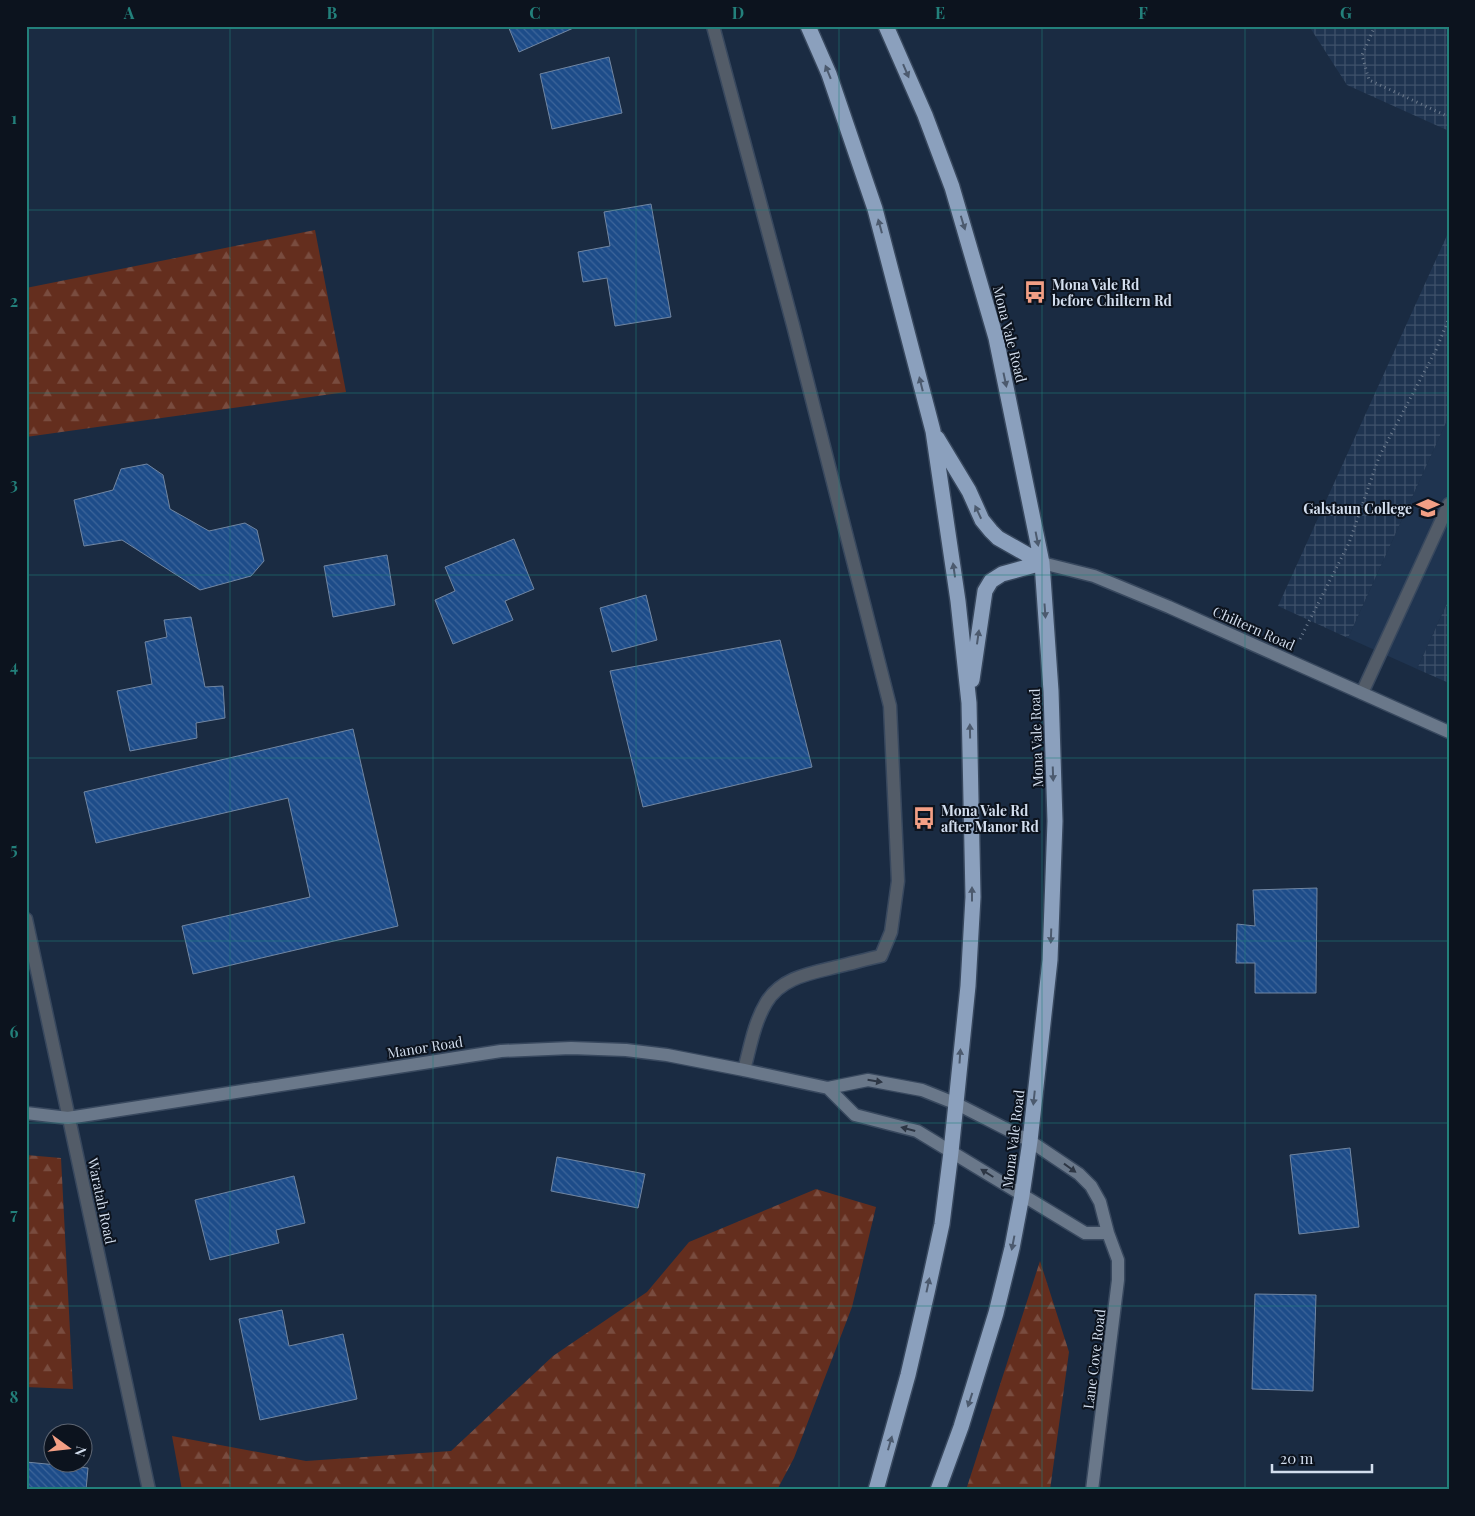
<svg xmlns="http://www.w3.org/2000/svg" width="1475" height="1516" viewBox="0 0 1475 1516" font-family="'Playfair Display',serif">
	<defs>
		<pattern id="industrial-grid" width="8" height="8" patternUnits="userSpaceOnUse" patternTransform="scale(1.25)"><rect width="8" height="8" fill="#1f3450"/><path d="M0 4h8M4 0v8" fill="none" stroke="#3f516a"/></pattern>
		<pattern id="forest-firs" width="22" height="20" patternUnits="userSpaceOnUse" patternTransform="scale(1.25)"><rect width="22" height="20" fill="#642e1e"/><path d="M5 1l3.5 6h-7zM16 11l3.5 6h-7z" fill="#794c3f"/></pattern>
		<pattern id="building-back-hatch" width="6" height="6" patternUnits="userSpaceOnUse" patternTransform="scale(1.25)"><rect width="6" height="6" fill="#1d4c89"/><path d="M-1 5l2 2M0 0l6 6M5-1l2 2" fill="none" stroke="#3d659a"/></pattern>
	</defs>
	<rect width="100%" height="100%" fill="#1a2b42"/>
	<path fill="#1f3450" d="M1449 416V599L1417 669 1348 638Z"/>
	<path fill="url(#industrial-grid)" d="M1309 26H1449V131L1347 85Z
		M1449 231V416L1348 638 1278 606Z
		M1449 599V683L1417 669Z"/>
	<path fill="url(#forest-firs)" d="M315 230 346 392 26 437V288Z
		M26 1155 61 1158 73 1389 26 1387Z
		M816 1189 876 1207 852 1307 794 1458 777 1490H182L172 1436 306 1461 451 1451 553 1356 647 1292 689 1242Z
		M1040 1261 1069 1352 1050 1490H966Z"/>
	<path fill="url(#building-back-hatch)" stroke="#7186a2" d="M508 26H578L519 52Z
		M609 57 622 113 552 129 540 74Z
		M651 204 671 317 615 326 607 278 583 282 578 252 610 246 604 212Z
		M147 464 163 475 170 509 209 531 245 523 257 530 264 561 251 576 200 590 122 540 84 546 74 500 113 490 121 469Z
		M514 539 534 589 505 601 513 620 453 644 435 600 455 591 445 567Z
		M387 555 395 605 333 617 324 566Z
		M646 595 657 640 612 652 600 608Z
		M191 617 205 687 223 686 225 718 196 723 197 738 130 751 117 691 152 684 145 642 167 637 164 620Z
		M780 640 812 767 643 807 610 671Z
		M353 729 398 926 193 974 182 926 310 897 288 798 96 843 84 792Z
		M1317 888 1316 993H1255V963H1236L1237 924 1255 926 1253 890Z
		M1350 1148 1359 1227 1299 1234 1290 1155Z
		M557 1157 645 1174 638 1208 551 1191Z
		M294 1176 305 1223 276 1230 279 1243 210 1260 195 1200Z
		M1255 1294 1316 1295 1313 1391 1252 1389Z
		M282 1310 289 1346 343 1334 357 1399 260 1420 239 1319Z
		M26 1462 88 1468 86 1490H26Z"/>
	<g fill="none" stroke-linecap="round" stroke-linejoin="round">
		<defs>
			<path id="lane" d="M713 26 793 325 890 706 898 881 891 932 881 956C867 959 853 963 840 966 812 973 781 977 766 1003 754 1023 750 1048 744 1070
				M1362 693 1449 504"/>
			<path id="street" d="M26 919 149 1490"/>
			<path id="secondary" d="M1042 563 1094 576 1169 607 1449 732
				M828 1088 855 1115 917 1131 1085 1233H1108
				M26 1113 68 1118 501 1051 571 1048 626 1050 667 1055 744 1070 828 1088 868 1080 922 1090 957 1104 1030 1141 1079 1174 1091 1186 1100 1202 1108 1233 1118 1260V1280L1092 1490"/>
			<path id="highway" d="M808 26 829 74 875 209 933 431 958 601 969 703 973 897 968 986 951 1152 942 1224 927 1293 908 1375 876 1490
				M886 26 925 115 952 187 996 338 1042 563 1051 691 1055 821 1050 960 1030 1141 1022 1195 1012 1248 996 1313 961 1427 938 1490
				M937 438 969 491 982 520 991 531 998 538 1042 563
				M972 680 985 591 991 581 1002 574 1042 563"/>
		</defs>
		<use href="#lane" stroke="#38485e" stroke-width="15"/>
		<use href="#street" stroke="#38485e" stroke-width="15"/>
		<use href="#secondary" stroke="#38485e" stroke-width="15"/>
		<use href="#highway" stroke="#38485e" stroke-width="18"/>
		<path stroke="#6b7a8d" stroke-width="3" stroke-dasharray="1 4" stroke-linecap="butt" d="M1375 26 1362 55 1369 80 1449 117
			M1300 639 1349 543 1379 457 1436 350 1449 318"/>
		<use href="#lane" stroke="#535c68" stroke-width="12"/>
		<use href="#street" stroke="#535c68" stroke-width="12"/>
		<use href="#secondary" stroke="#6a788a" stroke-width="12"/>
		<use href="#highway" stroke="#8ba0bd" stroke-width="15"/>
	</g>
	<defs><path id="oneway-solid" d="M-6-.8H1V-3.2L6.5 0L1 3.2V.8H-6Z" transform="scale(1.25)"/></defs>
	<g fill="#4c5a6e">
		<use href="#oneway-solid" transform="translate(906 71) rotate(67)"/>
		<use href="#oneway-solid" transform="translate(828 72) rotate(-112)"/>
		<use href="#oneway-solid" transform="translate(963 223) rotate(73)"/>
		<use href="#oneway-solid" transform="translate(880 226) rotate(-105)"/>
		<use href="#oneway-solid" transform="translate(1005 380) rotate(78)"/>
		<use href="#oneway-solid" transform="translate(921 384) rotate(-104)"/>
		<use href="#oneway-solid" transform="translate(978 512) rotate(-115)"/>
		<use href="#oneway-solid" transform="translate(1037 539) rotate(79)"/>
		<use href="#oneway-solid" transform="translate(954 570) rotate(-98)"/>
		<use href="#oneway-solid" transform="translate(1045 611) rotate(86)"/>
		<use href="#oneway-solid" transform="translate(978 637) rotate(-82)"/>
		<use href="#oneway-solid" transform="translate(970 731) rotate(-91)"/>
		<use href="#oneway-solid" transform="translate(1053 774) rotate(88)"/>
		<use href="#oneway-solid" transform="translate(972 894) rotate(-90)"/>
		<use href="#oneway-solid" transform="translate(1051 936) rotate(92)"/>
		<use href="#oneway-solid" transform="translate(960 1056) rotate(-86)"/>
		<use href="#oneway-solid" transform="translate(1034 1098) rotate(96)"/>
		<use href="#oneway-solid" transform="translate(1013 1243) rotate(101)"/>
		<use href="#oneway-solid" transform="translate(928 1285) rotate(-78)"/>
		<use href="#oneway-solid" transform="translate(970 1400) rotate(108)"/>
		<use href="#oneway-solid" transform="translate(890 1443) rotate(-74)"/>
	</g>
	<g fill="#2d3644">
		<use href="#oneway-solid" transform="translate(875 1081) rotate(9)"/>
		<use href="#oneway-solid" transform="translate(908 1129) rotate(-165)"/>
		<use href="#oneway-solid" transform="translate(1070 1168) rotate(36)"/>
		<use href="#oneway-solid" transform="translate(987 1173) rotate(-148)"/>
	</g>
	<path fill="none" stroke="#23807b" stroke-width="1" stroke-opacity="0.55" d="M230 26V1490M433 26V1490M636 26V1490M839 26V1490M1042 26V1490M1245 26V1490M26 210H1449M26 393H1449M26 575H1449M26 758H1449M26 941H1449M26 1123H1449M26 1306H1449"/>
	<defs>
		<symbol id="bus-bare" viewBox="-9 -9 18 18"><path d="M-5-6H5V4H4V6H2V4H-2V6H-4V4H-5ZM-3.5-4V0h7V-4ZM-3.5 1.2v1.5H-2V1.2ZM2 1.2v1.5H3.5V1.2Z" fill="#f39f85" stroke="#0c131e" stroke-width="2.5" paint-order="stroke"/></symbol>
		<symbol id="school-bare" viewBox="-9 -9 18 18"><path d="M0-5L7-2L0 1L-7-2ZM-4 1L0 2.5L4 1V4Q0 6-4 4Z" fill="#f39f85" stroke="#0c131e" stroke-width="2.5" paint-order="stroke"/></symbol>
	</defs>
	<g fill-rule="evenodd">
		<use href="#bus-bare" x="1019" y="276" width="32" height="32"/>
		<use href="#school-bare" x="1412" y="492" width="32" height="32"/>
		<use href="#bus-bare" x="908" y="802" width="32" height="32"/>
	</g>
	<g text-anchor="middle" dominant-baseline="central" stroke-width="4" stroke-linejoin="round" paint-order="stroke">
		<g font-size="14" font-weight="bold" fill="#d3deee" stroke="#0c131e" text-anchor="start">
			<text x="1052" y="284">Mona Vale Rd<tspan x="1052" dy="16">before Chiltern Rd</tspan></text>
			<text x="1412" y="508" text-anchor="end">Galstaun College</text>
			<text x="941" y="810">Mona Vale Rd<tspan x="941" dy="16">after Manor Rd</tspan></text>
		</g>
		<g font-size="14" fill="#d3deee" stroke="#0c131e">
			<text transform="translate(1010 334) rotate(76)">Mona Vale Road</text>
			<text transform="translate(1254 628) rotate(24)">Chiltern Road</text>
			<text transform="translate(1036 738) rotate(-92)">Mona Vale Road</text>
			<text transform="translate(425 1047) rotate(-9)">Manor Road</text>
			<text transform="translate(1013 1139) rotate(-83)">Mona Vale Road</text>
			<text transform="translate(102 1201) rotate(78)">Waratah Road</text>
			<text transform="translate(1094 1359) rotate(-83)">Lane Cove Road</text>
		</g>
	</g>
	<rect width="1475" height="1516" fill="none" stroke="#0c131e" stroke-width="55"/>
	<g transform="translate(68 1448) rotate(105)"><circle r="24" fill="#0c131e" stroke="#5c6471"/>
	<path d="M0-4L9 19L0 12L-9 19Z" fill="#f39f85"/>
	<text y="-8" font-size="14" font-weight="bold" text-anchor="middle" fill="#d3deee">N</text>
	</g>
	<path d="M1272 1464v8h100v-8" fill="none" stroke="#d3deee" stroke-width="2.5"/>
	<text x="1280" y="1464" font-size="15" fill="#d3deee" stroke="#0c131e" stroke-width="4" paint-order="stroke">20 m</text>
	<rect x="28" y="28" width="1420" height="1460" fill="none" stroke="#23807b" stroke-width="2"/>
	<g font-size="16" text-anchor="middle" font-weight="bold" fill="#23807b">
		<text x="129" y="19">A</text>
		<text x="332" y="19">B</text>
		<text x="535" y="19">C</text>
		<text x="738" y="19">D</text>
		<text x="940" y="19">E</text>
		<text x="1143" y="19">F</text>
		<text x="1346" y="19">G</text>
		<text x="14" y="124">1</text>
		<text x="14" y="307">2</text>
		<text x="14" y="490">3</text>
		<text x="14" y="672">4</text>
		<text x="14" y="855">5</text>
		<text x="14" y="1038">6</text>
		<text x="14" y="1220">7</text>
		<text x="14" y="1403">8</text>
	</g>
</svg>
